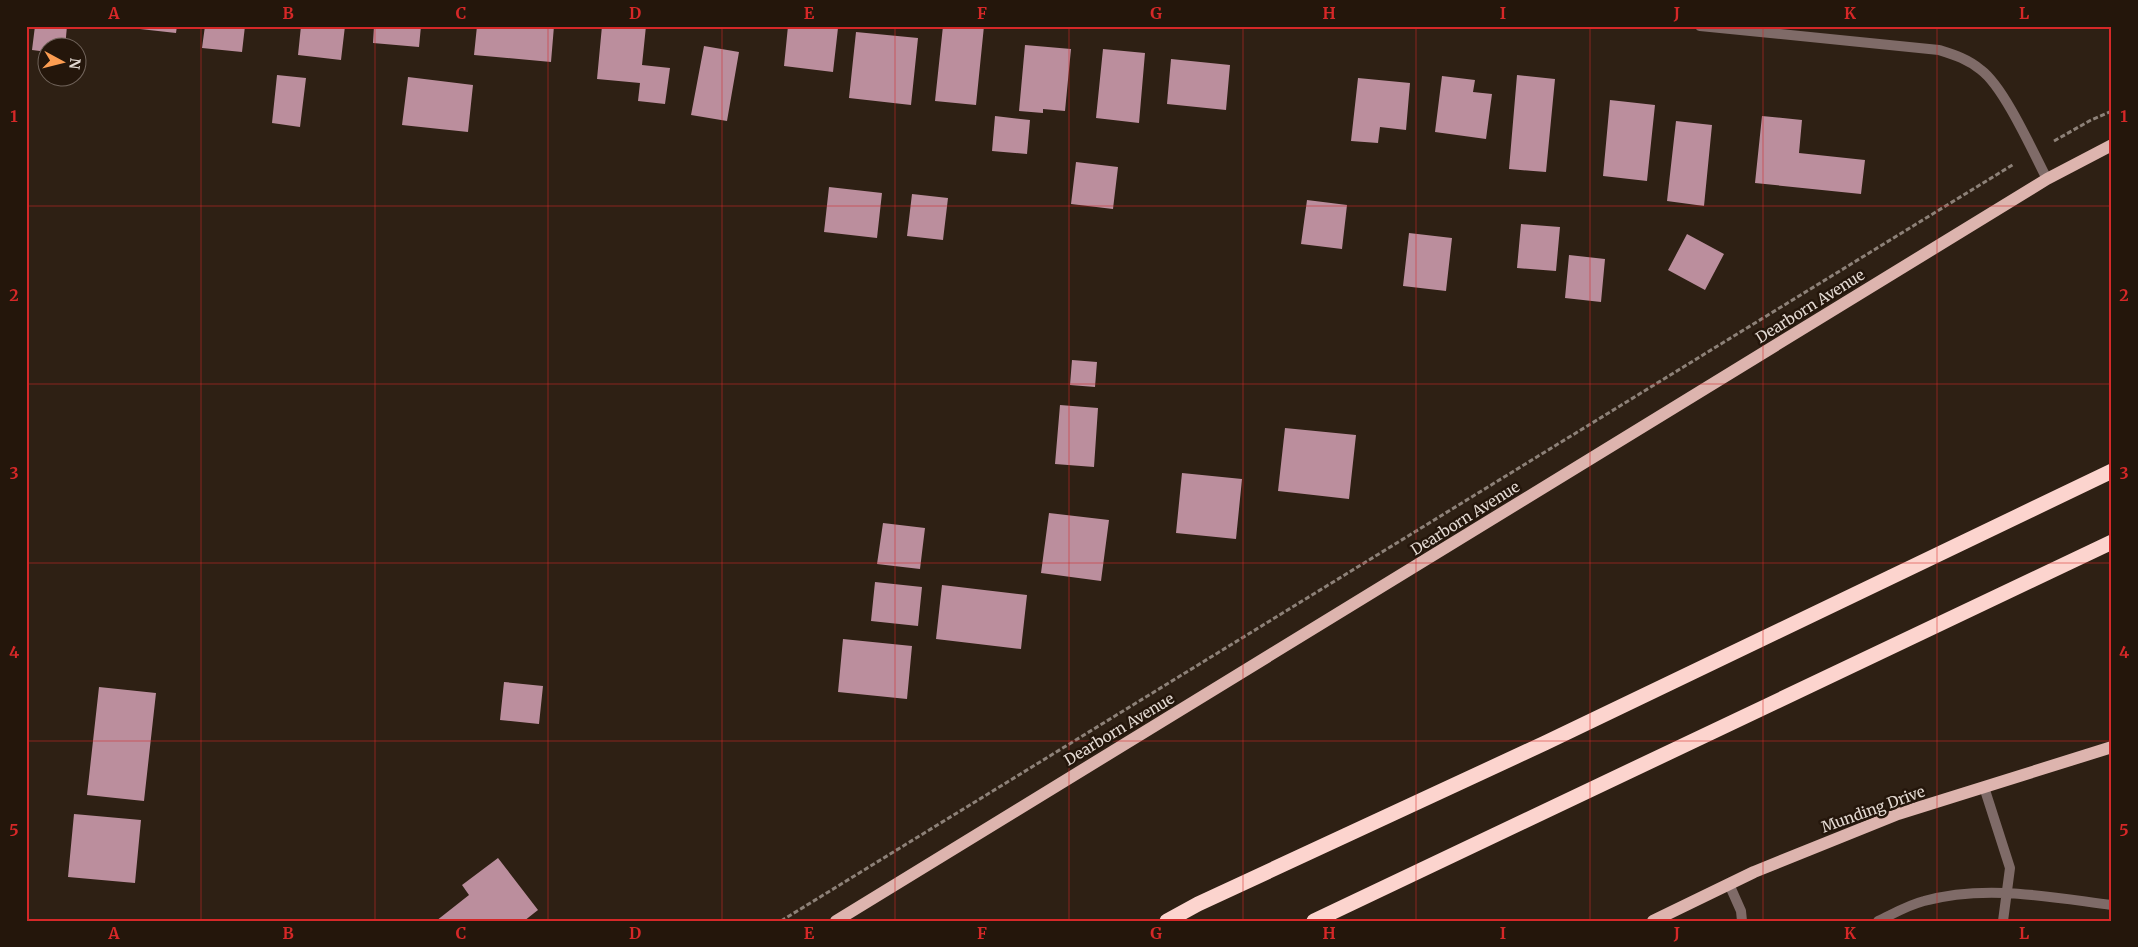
<svg xmlns="http://www.w3.org/2000/svg" width="2138" height="947" viewBox="0 0 2138 947" font-family="Merriweather,serif">
	<rect width="100%" height="100%" fill="#2e2014"/>
	<path fill="#bb8e9d" d="M35 26H67L65 48H48V52L32 50Z
		M131 26H177L176 33 131 28Z
		M205 26H245L242 52 202 48Z
		M301 26H345L341 60 298 55Z
		M374 26H421L419 47 373 43Z
		M477 26H554L551 62 474 55Z
		M602 26H646L642 65 670 68 665 104 638 101 640 83 597 79Z
		M788 26 838 28 833 72 784 66Z
		M943 26H984L976 105 935 101Z
		M856 32 918 38 911 105 849 98Z
		M1025 45 1071 49 1065 111 1043 109V113L1019 111Z
		M704 46 739 52 727 121 691 115Z
		M1103 49 1145 53 1139 123 1096 118Z
		M1171 59 1230 65 1226 110 1167 104Z
		M277 75 306 78 300 127 272 123Z
		M1517 75 1555 79 1546 172 1509 169Z
		M1442 76 1475 80 1473 92 1492 94 1486 139 1435 132Z
		M408 77 473 85 468 132 402 125Z
		M1358 78 1410 83 1406 130 1380 127 1378 143 1351 141Z
		M1610 100 1655 105 1647 181 1603 176Z
		M995 116 1030 120 1027 154 992 151Z
		M1762 116 1802 120 1799 153 1865 160 1861 194 1755 183Z
		M1676 121 1712 125 1704 206 1667 201Z
		M1076 162 1118 167 1113 209 1071 204Z
		M829 187 882 193 877 238 824 232Z
		M912 194 948 198 943 240 907 236Z
		M1307 200 1347 205 1342 249 1301 244Z
		M1521 224 1560 227 1556 271 1517 268Z
		M1409 233 1452 238 1446 291 1403 286Z
		M1687 234 1724 254 1705 290 1668 270Z
		M1569 255 1605 259 1601 302 1565 298Z
		M1072 360 1097 362 1095 387 1070 385Z
		M1060 405 1098 408 1094 467 1055 464Z
		M1285 428 1356 435 1349 499 1278 491Z
		M1182 473 1242 479 1236 539 1176 533Z
		M1049 513 1109 520 1101 581 1041 573Z
		M883 523 925 528 920 569 877 564Z
		M875 582 922 587 918 626 871 621Z
		M942 585 1027 595 1021 649 936 639Z
		M843 639 912 646 907 699 838 692Z
		M504 682 543 686 539 724 500 720Z
		M99 687 156 693 144 801 87 795Z
		M74 814 141 820 135 883 68 877Z
		M498 858 538 910 524 921H436L469 895 462 885Z"/>
	<g fill="none" stroke-linecap="round" stroke-linejoin="round">
		<path stroke="#8d8178" stroke-width="3" stroke-dasharray="5 2.5" stroke-linecap="butt" d="M2054 141 2091 120 2112 111
			M781 921 2014 164"/>
		<path stroke="#7f6b68" stroke-width="10" d="M1984 787 2010 868 2003 921
			M1729 884 1741 911 1742 921
			M1878 921C1893 914 1908 905 1924 901 1986 884 2049 897 2112 905"/>
		<path stroke="#7f6b68" stroke-width="10" d="M1700 26 1939 50C1955 55 1968 59 1981 70 2004 87 2033 152 2047 179"/>
		<path stroke="#ddb4ae" stroke-width="12" d="M836 921 2047 179 2112 145
			M1653 921 1754 872 1898 814 2112 747"/>
		<path stroke="#fcd4ce" stroke-width="15" d="M1167 921 1198 904 1545 743 2112 471
			M1314 921 2112 542"/>
	</g>
	<path fill="none" stroke="#d62828" stroke-width="1" stroke-opacity="0.55" d="M201 26V921M375 26V921M548 26V921M722 26V921M895 26V921M1069 26V921M1243 26V921M1416 26V921M1590 26V921M1763 26V921M1937 26V921M26 206H2112M26 384H2112M26 563H2112M26 741H2112"/>
	<g text-anchor="middle" dominant-baseline="central" stroke-width="5" stroke-linejoin="round" paint-order="stroke">
		<g font-size="15" fill="#e4dad3" stroke="#24160b">
			<text transform="translate(1810 306) rotate(-32)">Dearborn Avenue</text>
			<text transform="translate(1465 518) rotate(-32)">Dearborn Avenue</text>
			<text transform="translate(1119 729) rotate(-31)">Dearborn Avenue</text>
			<text transform="translate(1873 809) rotate(-20)">Munding Drive</text>
		</g>
	</g>
	<rect width="2138" height="947" fill="none" stroke="#24160b" stroke-width="55"/>
	<g transform="translate(62 62) rotate(97)"><circle r="24" fill="#24160b" stroke="#71645b"/>
	<path d="M0-4L9 19L0 12L-9 19Z" fill="#fc9d52"/>
	<text y="-8" font-size="14" font-weight="bold" text-anchor="middle" fill="#e4dad3">N</text>
	</g>
	<rect x="28" y="28" width="2082" height="892" fill="none" stroke="#d62828" stroke-width="2"/>
	<g font-size="16" text-anchor="middle" font-weight="bold" fill="#d62828">
		<text x="114" y="19">A</text>
		<text x="288" y="19">B</text>
		<text x="461" y="19">C</text>
		<text x="635" y="19">D</text>
		<text x="809" y="19">E</text>
		<text x="982" y="19">F</text>
		<text x="1156" y="19">G</text>
		<text x="1329" y="19">H</text>
		<text x="1503" y="19">I</text>
		<text x="1677" y="19">J</text>
		<text x="1850" y="19">K</text>
		<text x="2024" y="19">L</text>
		<text x="14" y="122">1</text>
		<text x="2124" y="122">1</text>
		<text x="14" y="301">2</text>
		<text x="2124" y="301">2</text>
		<text x="14" y="479">3</text>
		<text x="2124" y="479">3</text>
		<text x="14" y="658">4</text>
		<text x="2124" y="658">4</text>
		<text x="14" y="836">5</text>
		<text x="2124" y="836">5</text>
		<text x="114" y="939">A</text>
		<text x="288" y="939">B</text>
		<text x="461" y="939">C</text>
		<text x="635" y="939">D</text>
		<text x="809" y="939">E</text>
		<text x="982" y="939">F</text>
		<text x="1156" y="939">G</text>
		<text x="1329" y="939">H</text>
		<text x="1503" y="939">I</text>
		<text x="1677" y="939">J</text>
		<text x="1850" y="939">K</text>
		<text x="2024" y="939">L</text>
	</g>
</svg>
